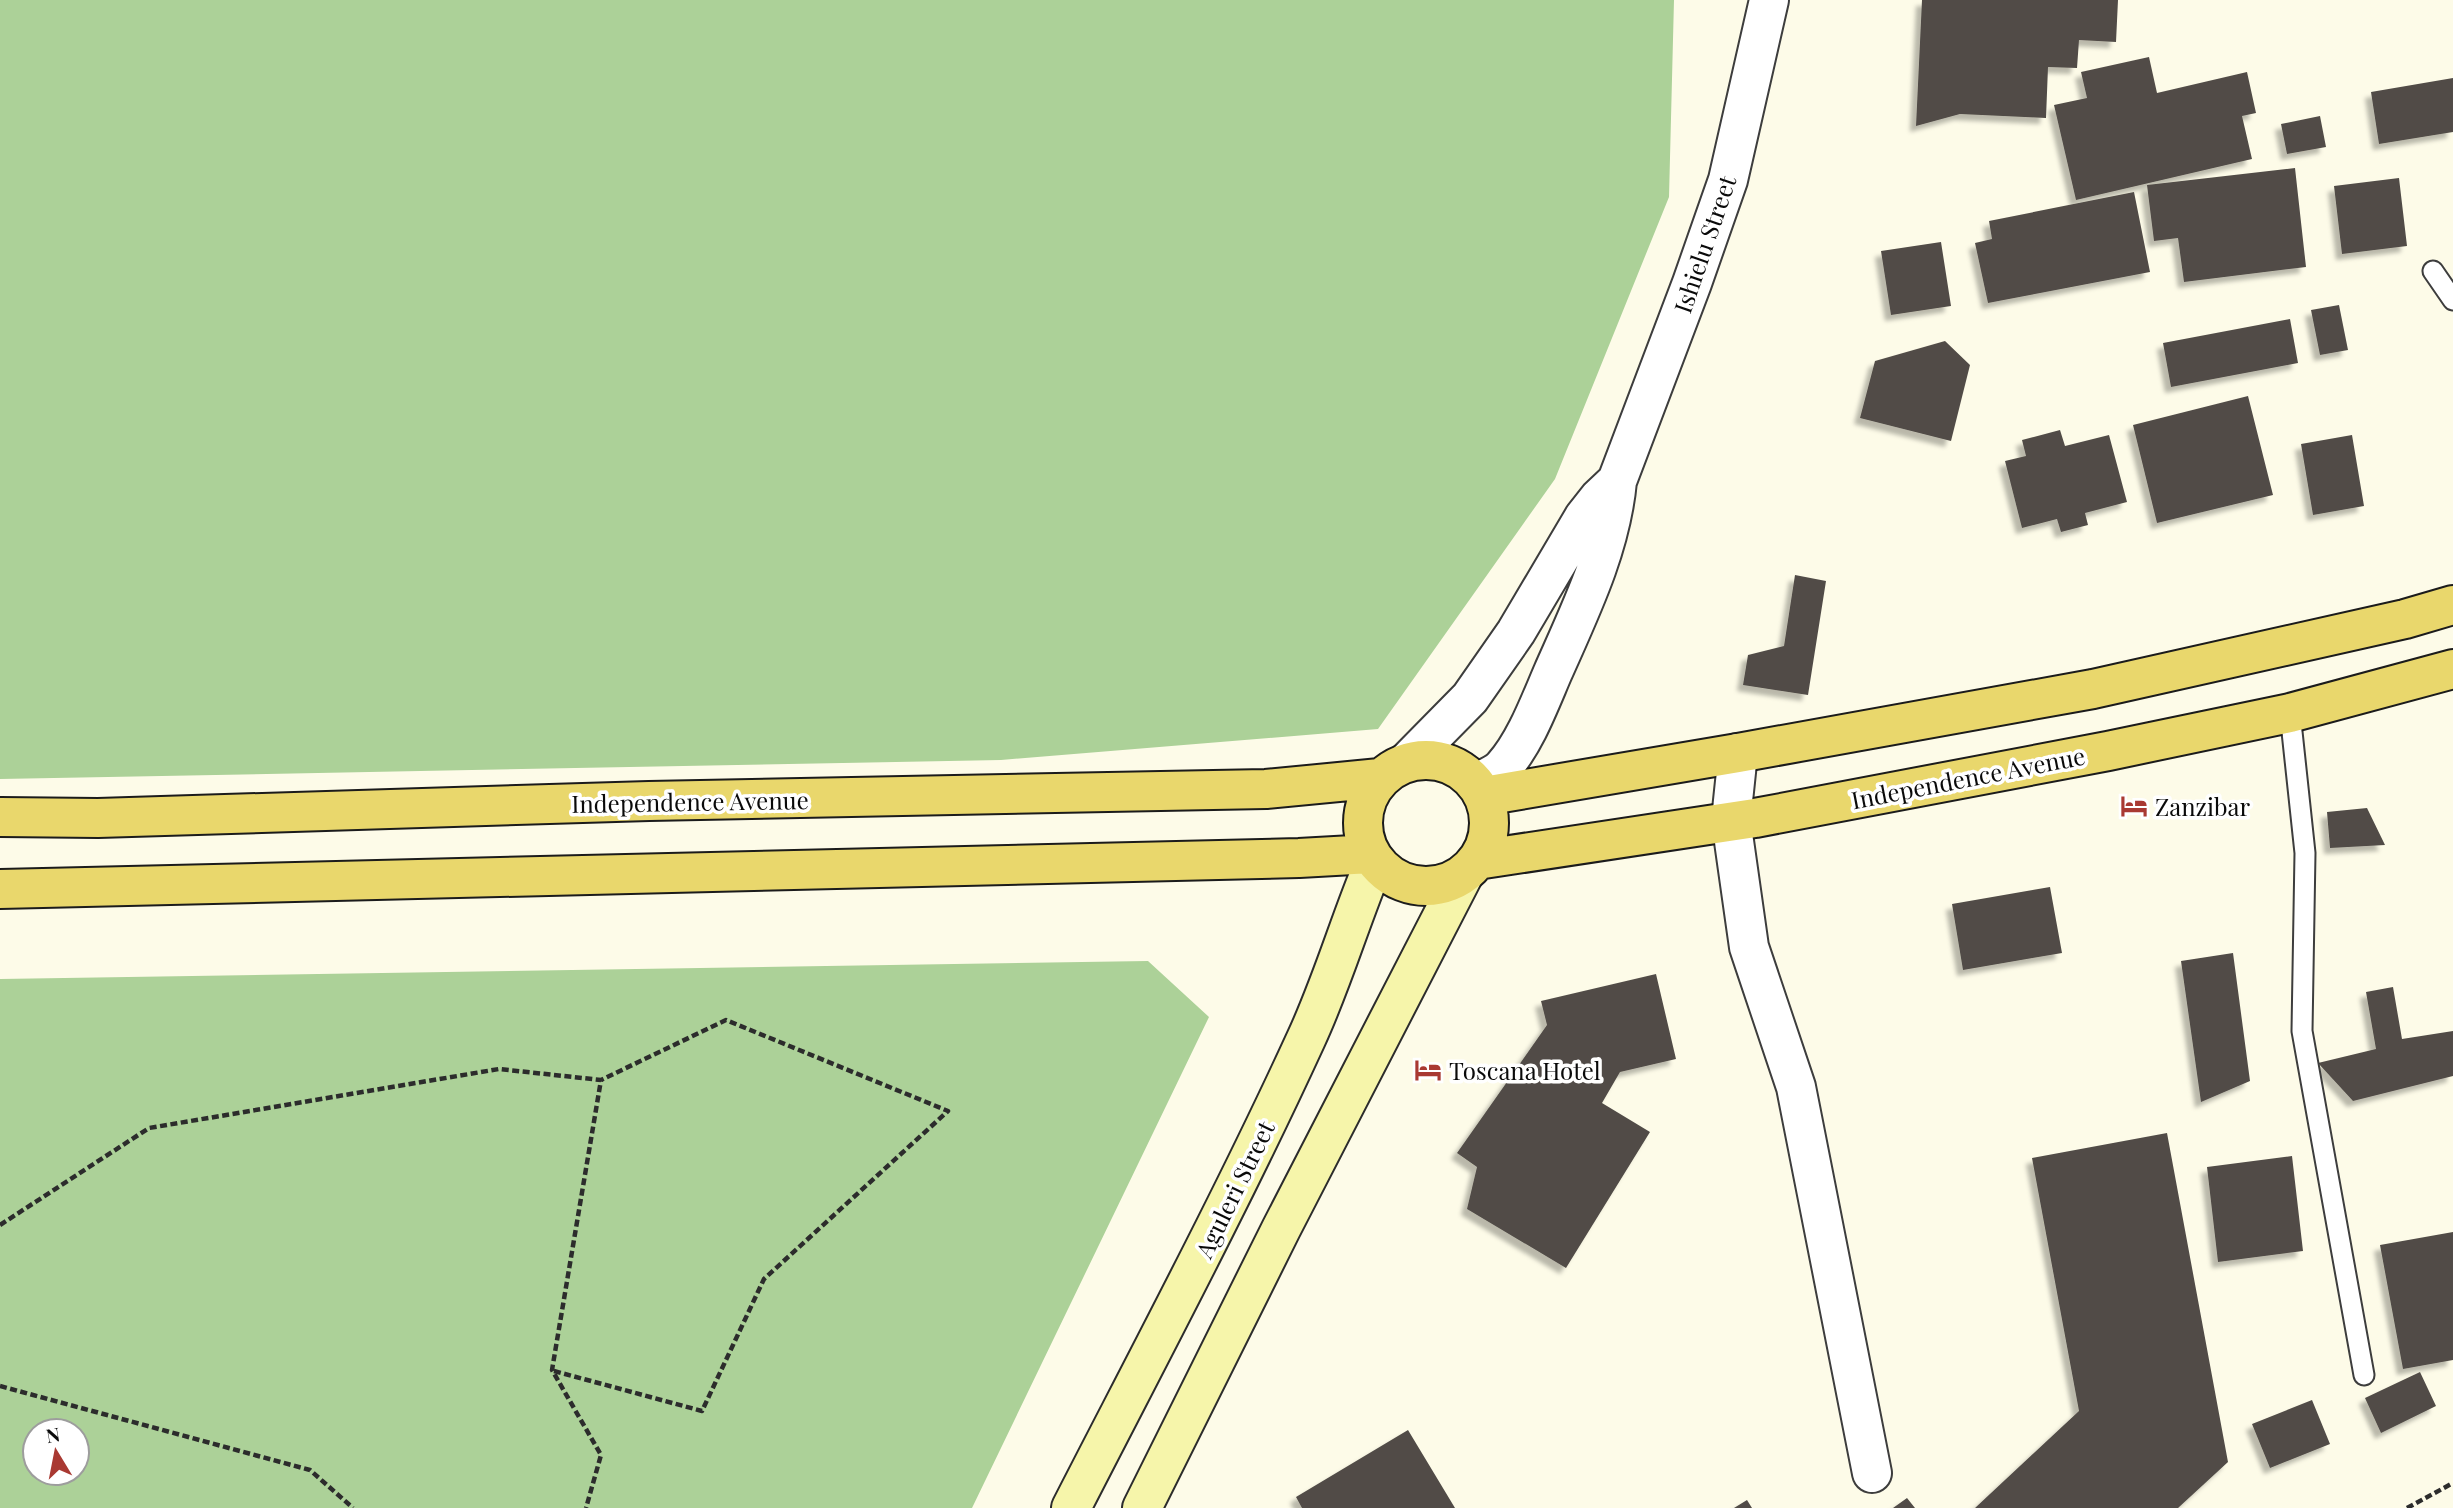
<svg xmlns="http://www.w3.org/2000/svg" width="2453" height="1508" viewBox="0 0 2453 1508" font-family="'Playfair Display',serif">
	<defs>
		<filter id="shadow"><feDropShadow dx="-6" dy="6" stdDeviation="2" flood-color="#0004"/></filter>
	</defs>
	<rect width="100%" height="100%" fill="#fdfbe8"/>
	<path fill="#acd198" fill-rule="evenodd" d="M0 0H1674L1669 197 1555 479 1378 729 1001 760 0 779Z
		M1148 961 1209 1017 972 1508H0V979ZM77 1431V1473H35V1431Z"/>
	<path fill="#514c47" filter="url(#shadow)" d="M1922 0H2118L2116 42 2079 40 2077 68 2048 67 2046 118 1960 114 1916 126Z
		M2149 57 2157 93 2247 72 2256 113 2242 116 2252 159 2076 200 2054 105 2087 98 2081 72Z
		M2453 78V132L2379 144 2371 92Z
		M2320 116 2326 147 2287 154 2281 124Z
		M2295 168 2306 267 2184 282 2178 238 2154 241 2147 185Z
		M2399 178 2407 246 2342 254 2334 186Z
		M2134 192 2150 272 1988 303 1975 243 1992 239 1989 221Z
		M1941 242 1951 306 1891 315 1881 251Z
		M2339 305 2348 350 2320 355 2311 310Z
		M2290 319 2298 363 2171 387 2163 343Z
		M1945 341 1970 365 1951 441 1860 418 1875 361Z
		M2248 396 2273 495 2157 523 2133 425Z
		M2060 430 2065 446 2109 435 2127 502 2085 513 2088 525 2061 532 2057 519 2022 528 2005 461 2026 456 2022 440Z
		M2352 435 2364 506 2313 515 2301 444Z
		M1795 575 1826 581 1808 695 1743 685 1748 655 1784 646Z
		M2367 808 2385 845 2330 848 2327 812Z
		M2050 887 2062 953 1963 970 1952 904Z
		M2233 953 2250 1081 2201 1102 2181 961Z
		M1656 974 1676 1059 1620 1072 1602 1103 1650 1132 1566 1268 1467 1209 1477 1167 1457 1153 1547 1025 1541 1001Z
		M2393 987 2402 1039 2453 1031V1076L2353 1101 2318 1063 2376 1049 2366 992Z
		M2167 1133 2228 1462 2178 1508H1975L2079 1411 2032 1158Z
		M2292 1156 2303 1251 2218 1262 2207 1167Z
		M2453 1232V1360L2403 1369 2380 1245Z
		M2420 1372 2436 1406 2381 1433 2365 1398Z
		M2312 1400 2330 1444 2270 1468 2252 1424Z
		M1408 1430 1455 1508H1302L1296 1497Z
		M1907 1498 1915 1508H1893Z
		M1747 1500 1752 1508H1734Z"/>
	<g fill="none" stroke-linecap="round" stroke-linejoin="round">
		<defs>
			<path id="lane" d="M2433 271 2453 300
				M2290 713 2305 853 2302 1031 2364 1375"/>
			<path id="street" d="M1738 753 1731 820 1749 947 1796 1087 1872 1473
				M1407 762 1470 698 1516 632 1584 517 1599 498 1617 481
				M1476 783C1485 778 1496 775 1503 767 1525 743 1540 702 1553 672 1580 611 1611 548 1617 481L1692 283 1728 180 1769 0"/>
			<path id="secondary" d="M1071 1508C1151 1352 1233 1198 1306 1039 1333 981 1350 920 1375 861
				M1142 1508 1281 1229 1464 874"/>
			<path id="primary" d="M1363 823a63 63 0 1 1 126 0a63 63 0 1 1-126 0Z
				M1484 796 1738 753 2093 689 2405 619 2453 605
				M0 817 98 818 649 801 1266 789 1380 778
				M1477 860 1755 818 2108 751 2290 713 2453 669
				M0 889 1299 858 1371 854"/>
		</defs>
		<use href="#lane" stroke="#3d3d3d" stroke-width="23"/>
		<use href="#street" stroke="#3d3d3d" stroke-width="42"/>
		<use href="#secondary" stroke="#2c2c2c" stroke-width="42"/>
		<use href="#primary" stroke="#1b1b1b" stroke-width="42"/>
		<path stroke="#2c2c2c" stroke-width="4.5" stroke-dasharray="7 3.5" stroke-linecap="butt" d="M0 1225 149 1128 499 1069 601 1080 552 1370 601 1455 586 1508
			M554 1371 702 1411 764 1279 948 1111 726 1020 601 1080
			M0 1386 310 1470 353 1508
			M2407 1508 2453 1483"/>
		<use href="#lane" stroke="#fff" stroke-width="19"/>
		<use href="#street" stroke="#fff" stroke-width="38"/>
		<use href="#secondary" stroke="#f6f5aa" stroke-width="38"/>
		<use href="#primary" stroke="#e9d76c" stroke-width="38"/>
	</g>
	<defs>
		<symbol id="hotel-bare" viewBox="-9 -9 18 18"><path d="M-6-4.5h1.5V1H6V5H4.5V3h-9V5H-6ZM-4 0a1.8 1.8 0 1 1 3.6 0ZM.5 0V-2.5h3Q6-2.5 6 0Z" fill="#a93932" stroke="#fff" stroke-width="2.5" paint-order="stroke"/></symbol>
	</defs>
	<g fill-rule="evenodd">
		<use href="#hotel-bare" x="2115" y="787" width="38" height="38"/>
		<use href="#hotel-bare" x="1409" y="1051" width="38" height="38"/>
	</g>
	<g text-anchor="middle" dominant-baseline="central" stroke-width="7" stroke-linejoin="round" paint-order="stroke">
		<g font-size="24" fill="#0a0a0a" stroke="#fff">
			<text transform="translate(1704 244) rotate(-71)">Ishielu Street</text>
			<text transform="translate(1968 777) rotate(-11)">Independence Avenue</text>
			<text transform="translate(690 801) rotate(-1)">Independence Avenue</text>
			<text transform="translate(1234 1189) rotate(-64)">Aguleri Street</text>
		</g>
		<g font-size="24" fill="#0a0a0a" stroke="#fff" text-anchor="start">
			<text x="2155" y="806">Zanzibar</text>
			<text x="1449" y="1070">Toscana Hotel</text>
		</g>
	</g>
	<g transform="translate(56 1452) rotate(350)"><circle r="33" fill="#ffffff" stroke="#9d9d9d" stroke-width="2"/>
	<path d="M0-5L12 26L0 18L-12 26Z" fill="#a93932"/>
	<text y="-10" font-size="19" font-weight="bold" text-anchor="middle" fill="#0a0a0a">N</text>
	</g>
</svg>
